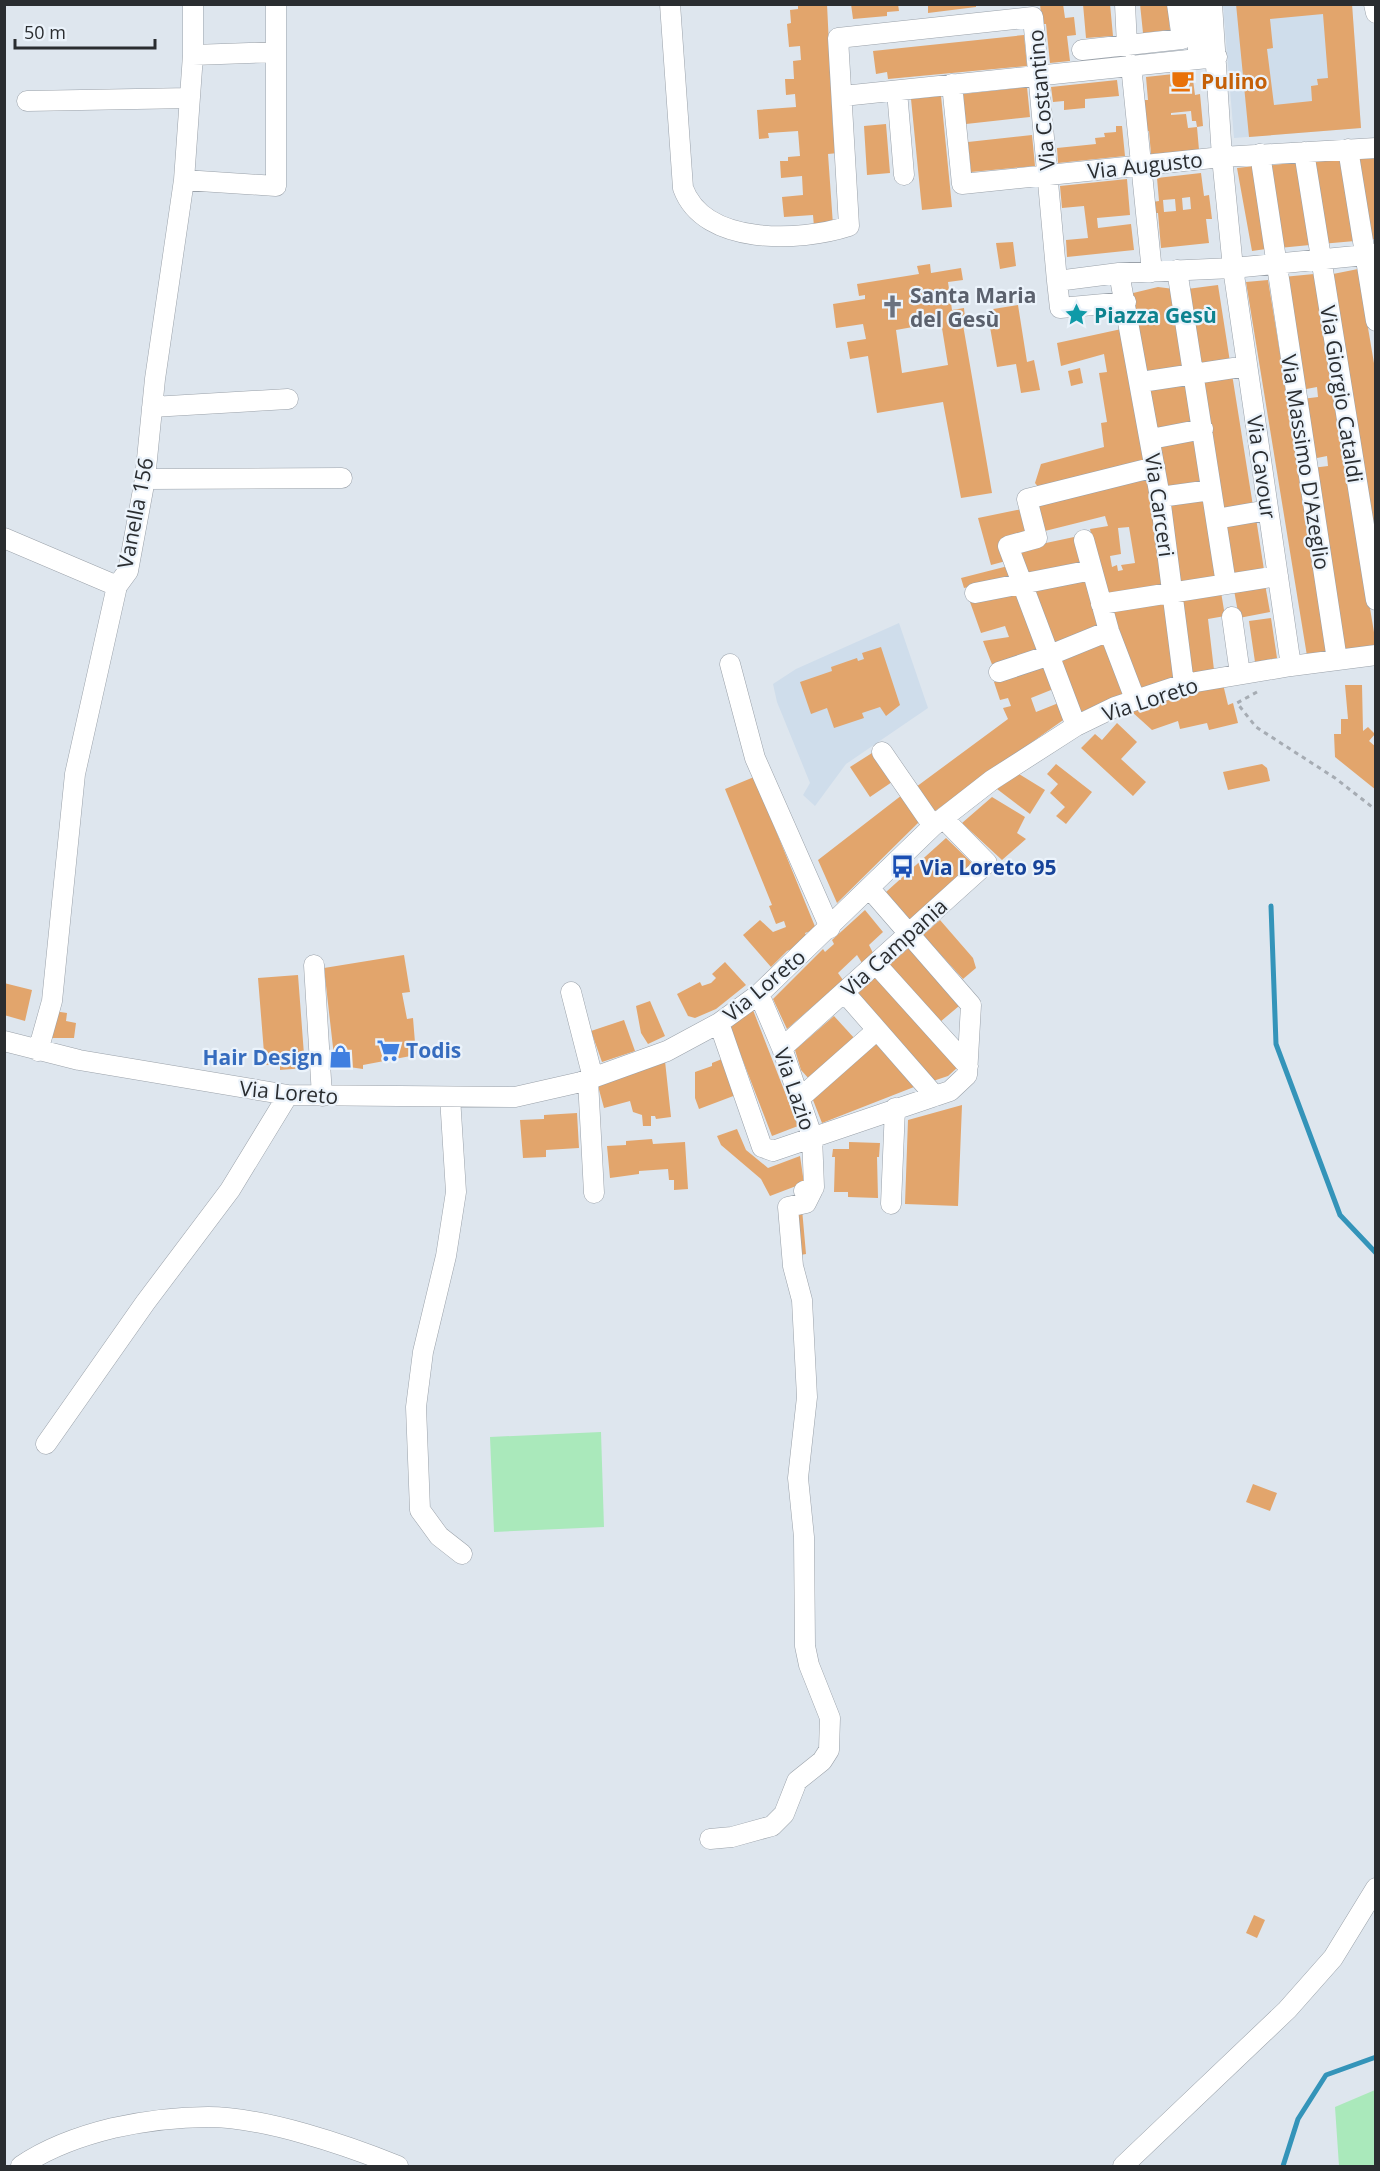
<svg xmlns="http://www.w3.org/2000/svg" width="1380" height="2171" viewBox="0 0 1380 2171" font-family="'Open Sans',sans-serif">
	<rect width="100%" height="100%" fill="#dee6ee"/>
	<path fill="#cfddeb" d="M1223 5H1352L1361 128 1234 138Z
		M899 623 928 708 846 764 815 806 803 795 810 783 777 702 773 684 796 669Z"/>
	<path fill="#aae9bb" d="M601 1432 604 1527 494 1532 490 1437Z
		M1375 2090V2166H1339L1335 2107Z"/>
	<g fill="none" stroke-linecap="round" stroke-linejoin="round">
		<path stroke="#3494b9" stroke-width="5" d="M1271 906 1276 1044 1340 1215 1376 1253
			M1283 2166 1298 2119 1326 2075 1376 2057"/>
	</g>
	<path fill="#e2a56c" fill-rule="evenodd" d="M798 4H827L833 128H836L838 153 828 154 833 225 814 227 813 215 784 217 782 197 803 195 802 176 781 178 780 161H788V157L800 156 798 131 768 133 769 138 759 139 757 110 796 107 795 94 786 95 785 79H794L793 61 801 60 800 46 789 47 787 24 791 23 790 10 798 9Z
		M851 4H898L899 11 887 12V16L853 19Z
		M928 4H976V7L928 13Z
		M1040 4H1063L1065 18 1074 17 1076 35 1067 36 1070 61 1050 63 1046 24H1042Z
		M1083 4H1110L1113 36 1086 38Z
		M1140 4H1168L1170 30 1143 33Z
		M1236 4H1352L1361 128 1249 137ZM1323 14 1328 78 1317 79 1318 85 1311 86 1312 101 1274 105 1267 49 1273 48 1270 19Z
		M1024 35 1027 66 888 79 887 72 876 74 873 51Z
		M1192 72 1195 95 1200 94 1203 126 1197 127 1196 121H1192L1191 111 1171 113V115L1186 114 1188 128 1197 127 1199 150 1151 154 1149 131 1145 132 1142 100H1148L1146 77Z
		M1117 80 1119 96 1085 99V108L1064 110V101L1053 102 1051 87Z
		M1027 87 1030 117 966 124 963 94Z
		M941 96 952 207 922 210 911 99Z
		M886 124 890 173 867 175 864 126Z
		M1116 126H1122L1125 156 1058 163 1057 148 1096 144 1095 138 1105 137 1104 133 1116 132Z
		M1032 135 1035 166 971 172 968 142Z
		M1376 153V239L1366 240 1353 155Z
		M1342 157 1355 241 1321 244 1310 160Z
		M1299 162 1310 245 1279 248 1266 166Z
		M1255 166 1266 249 1252 251 1237 168Z
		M1201 173 1204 196 1209 195 1212 219H1206L1209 243 1161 248 1158 213H1154L1152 202 1159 201 1157 178ZM1190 197 1191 209 1183 210 1182 198ZM1175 199 1176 211 1164 212 1163 200Z
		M1127 179 1130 215 1097 218 1098 228 1131 224 1134 250 1067 257 1066 240 1088 238 1084 206 1062 208 1060 186Z
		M1013 242 1016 266 1000 269 996 243Z
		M930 264 931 273 961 268 963 280 948 282 952 310 964 308 965 318 962 319 992 493 961 498 943 402 877 413 868 356 850 359 847 342 866 339 863 324 836 328 833 304 865 299V295L859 296 857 284 919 274 917 266ZM941 322 948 365 902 373 896 330Z
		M1358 269 1376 375V557L1328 275Z
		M1314 274 1376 644V647L1344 651 1312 468 1328 466 1327 456 1312 459 1302 399 1318 397 1317 387 1301 390 1283 277Z
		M1268 280 1329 653 1307 656 1246 282Z
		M1218 285 1230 362 1199 368 1187 289Z
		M1158 287 1174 289 1186 370 1147 377 1129 294Z
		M1018 305 1027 362 1034 360 1040 390 1021 393 1016 364 997 367 987 310Z
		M1126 328 1149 463 1039 488 1035 483 1041 464 1104 447 1101 423 1107 422 1099 373 1107 372 1104 354 1061 366 1057 343Z
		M1080 368 1083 383 1071 386 1068 371Z
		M1232 374 1253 506 1223 513 1202 379Z
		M1187 381 1193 425 1155 431 1148 387Z
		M1196 436 1203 484 1166 490 1158 442Z
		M1150 478 1166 586 1104 595 1090 529 1108 526 1105 516 1041 532 1036 504ZM1129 527 1135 563 1121 565 1123 570 1118 571 1117 565 1112 567 1110 556 1121 554 1118 528Z
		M1205 496 1218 577 1177 582 1167 502Z
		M1022 509 1029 533 999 541 1006 561 991 565 978 518Z
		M1256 518 1264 570 1232 575 1224 524Z
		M1074 537 1082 565 1027 576 1018 549Z
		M1008 566 1012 578 964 588 961 578Z
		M1085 578 1099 626 1053 645 1032 589Z
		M1265 584 1270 612 1239 618 1234 590Z
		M1018 592 1040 650 993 667 983 641 1009 637 1005 626 981 633 970 602 993 595Z
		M1221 592 1225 616 1208 619 1214 670 1186 674 1177 599Z
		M1165 601 1178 675 1139 690 1110 609Z
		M1271 618 1277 658 1255 662 1249 621Z
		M1102 642 1125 694 1081 712 1057 657Z
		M881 647 900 705 886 716 880 707 862 713 864 718 834 728 827 708 811 714 800 682 832 671 831 667 857 658 858 661 864 659 862 653Z
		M1046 663 1056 688 1031 698 1036 712 1061 702 1066 718 935 811 916 787 1008 719 1003 708 1011 706 1008 698 1000 700 994 682Z
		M1223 684 1228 705 1233 703 1238 723 1209 730 1207 723 1180 729 1178 721 1152 730 1131 711 1156 701Z
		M1345 685H1362L1363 731 1368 727 1375 734 1369 741 1376 747V790L1335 757 1334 734H1341V719H1348Z
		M1117 723 1137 742 1121 759 1146 782 1133 796 1081 748 1095 734 1102 740Z
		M872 753 892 782 870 797 850 767Z
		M1056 764 1092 792 1066 824 1056 816 1065 807 1050 793 1058 784 1047 774Z
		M1262 764 1267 768 1270 781 1228 790 1223 772Z
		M1019 774 1045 790 1030 814 997 789Z
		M754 777 816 929 805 933 807 938 799 941 801 945 787 951 771 967 743 935 760 920 773 932 786 927 784 921 776 924 769 906 772 905 725 789Z
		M902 795 920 821 837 903 818 860Z
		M992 797 1025 817 1017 833 1026 839 1002 860 962 823Z
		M946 838 973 864 910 920 886 892Z
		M865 910 883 932 869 945 873 953 862 963 857 955 838 973 843 980 787 1029 773 999 823 949 825 952 834 944 832 940Z
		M940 920 973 958 976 968 963 979 923 935Z
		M910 947 959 1006 940 1022 889 965Z
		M404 955 410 992 402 993 407 1019 413 1018 416 1055 363 1065V1069L335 1065 324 968Z
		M725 962 746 985 716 1009 695 1018 688 1016 677 994 700 982 702 986 711 983 716 978 712 974Z
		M298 975 305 1068 280 1070V1064L265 1065 258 978Z
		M876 977 958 1067 948 1076 933 1081 856 995Z
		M4 983 32 990 25 1021 4 1015Z
		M650 1001 665 1036 648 1044 641 1033 636 1006Z
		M753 1010 798 1126 772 1136 730 1027Z
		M54 1011 67 1013 66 1021 76 1023 74 1038H50Z
		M834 1016 855 1039 810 1080 801 1070 795 1050Z
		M624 1020 635 1051 602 1062 591 1031Z
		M876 1044 914 1087 822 1123 813 1100Z
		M722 1059 736 1095 699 1109 695 1098V1072L712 1066V1063Z
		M665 1061 671 1117 656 1119 655 1116H651V1126H643L642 1115 633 1112 630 1101 604 1108 598 1086Z
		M962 1105 958 1206 905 1204 908 1120Z
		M577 1113 579 1148 546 1150V1157L523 1158 520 1120 544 1119V1115Z
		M737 1129 746 1150 768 1168 800 1156 804 1183 770 1196 761 1179 721 1145 717 1136Z
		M652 1139 653 1144 685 1142 688 1189 674 1190V1180H669L668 1169 639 1171V1174L610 1178 607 1146 626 1145V1141Z
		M849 1142 880 1143 879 1157H877L878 1198 848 1197V1192H834L835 1157H832L833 1149H849Z
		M802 1209 806 1254 795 1256 791 1210Z
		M1253 1484 1277 1493 1270 1511 1246 1502Z
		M1254 1915 1265 1920 1257 1938 1246 1933Z"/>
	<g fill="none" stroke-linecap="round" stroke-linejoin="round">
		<defs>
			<path id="minor" d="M670 4 683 188C704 246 800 242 849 226L838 38 1033 17 1057 281
				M1125 4 1127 46
				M1193 4 1199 59
				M1212 4 1222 157 1233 268 1291 666
				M1374 4 1376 13
				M1082 50 1182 39 1177 4
				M193 55 276 52
				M1131 65 1152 272
				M952 84 962 184 1222 157 1376 148
				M897 91 904 175
				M843 96 1217 57
				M27 101 190 98
				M1348 149 1376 321
				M1304 152 1376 600
				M1260 154 1337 660
				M184 180 276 186V4
				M1177 270 1226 584
				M1119 273 1160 497 1184 684
				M1126 302 1060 308 1057 281 1119 273 1233 268 1376 254
				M1141 382 1247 366
				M152 407 288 399
				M1151 439 1203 429
				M145 479 342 478
				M1160 497 1211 490
				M1216 519 1268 510
				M4 538 117 586
				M1084 540 1109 631 1135 699
				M975 593 1092 570
				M1101 604 1278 576
				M1232 617 1240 674
				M730 664 755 758 830 928
				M999 672 1050 655 1109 631
				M1076 726 1008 546 1037 538 1027 499 1155 467
				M882 752 933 826
				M876 964 968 1066
				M314 965 322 1096
				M571 992 593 1078
				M844 992 935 1096
				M759 994 782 1048 812 1136 814 1187 804 1191
				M719 1023 762 1147 773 1151 950 1091 967 1075 971 1005 870 889
				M4 1041 79 1060 288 1095 515 1097 581 1082 667 1051 719 1023 759 994 933 826 992 780 1076 726 1115 707 1184 684 1291 666 1376 655
				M782 1048 987 863 943 818
				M38 1051 52 1001 75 774 117 586 128 571 145 479 155 379 184 180 193 55V4
				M588 1080 594 1193
				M450 1097 456 1192 446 1256 423 1352 416 1407 420 1510 439 1536 462 1554
				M800 1098 877 1030
				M891 1204 895 1108
				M46 1444 145 1303 230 1190 288 1095
				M710 1839 732 1837 772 1826 784 1814 797 1781 822 1761 829 1750 830 1718 809 1665 805 1646 804 1537 798 1478 807 1397 802 1300 793 1266 788 1207 806 1203 814 1187
				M21 2166C49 2147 80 2136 113 2128 145 2121 176 2117 208 2117 264 2117 346 2145 398 2166
				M1123 2166 1287 2010 1333 1958 1376 1888"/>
		</defs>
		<use href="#minor" stroke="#9aa1a9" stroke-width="21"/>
		<path stroke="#a6acb3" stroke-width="3" stroke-dasharray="4.5 4.5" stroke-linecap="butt" d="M1257 692 1237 703 1256 727 1335 778 1376 810"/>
		<use href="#minor" stroke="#fff" stroke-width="20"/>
	</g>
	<defs>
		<symbol id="cafe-bare" viewBox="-9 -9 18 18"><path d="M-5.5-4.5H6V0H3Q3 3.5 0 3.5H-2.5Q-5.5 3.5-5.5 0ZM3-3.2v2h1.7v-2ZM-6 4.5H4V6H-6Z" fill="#e8710a" stroke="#ebf3fb" stroke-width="2.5" paint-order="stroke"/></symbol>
		<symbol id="church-bare" viewBox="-9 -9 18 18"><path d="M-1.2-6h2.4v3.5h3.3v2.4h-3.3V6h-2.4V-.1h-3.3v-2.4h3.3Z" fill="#6b7280" stroke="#ebf3fb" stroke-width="2.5" paint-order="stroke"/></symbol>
		<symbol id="sight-bare" viewBox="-9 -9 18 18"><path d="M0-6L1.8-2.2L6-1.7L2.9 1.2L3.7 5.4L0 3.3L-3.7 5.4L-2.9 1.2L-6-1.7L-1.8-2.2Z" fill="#0f9aa8" stroke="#ebf3fb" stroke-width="2.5" paint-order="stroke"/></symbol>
		<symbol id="bus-bare" viewBox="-9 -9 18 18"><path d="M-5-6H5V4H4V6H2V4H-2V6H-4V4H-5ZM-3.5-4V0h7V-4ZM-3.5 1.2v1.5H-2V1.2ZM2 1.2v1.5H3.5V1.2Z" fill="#1a4fb4" stroke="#ebf3fb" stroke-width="2.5" paint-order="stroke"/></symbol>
		<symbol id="supermarket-bare" viewBox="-9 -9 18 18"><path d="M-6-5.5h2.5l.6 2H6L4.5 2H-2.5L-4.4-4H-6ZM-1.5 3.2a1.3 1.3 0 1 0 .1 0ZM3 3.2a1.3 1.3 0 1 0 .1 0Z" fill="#3f7fe0" stroke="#ebf3fb" stroke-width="2.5" paint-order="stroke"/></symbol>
		<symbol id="shop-bare" viewBox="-9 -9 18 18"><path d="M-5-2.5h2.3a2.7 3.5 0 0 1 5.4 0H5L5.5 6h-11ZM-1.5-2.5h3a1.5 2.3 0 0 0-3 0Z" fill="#3f7fe0" stroke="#ebf3fb" stroke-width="2.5" paint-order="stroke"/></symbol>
	</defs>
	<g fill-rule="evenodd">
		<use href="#cafe-bare" x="1166" y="64" width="33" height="33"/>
		<use href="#church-bare" x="876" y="290" width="33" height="33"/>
		<use href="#sight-bare" x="1060" y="298" width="33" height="33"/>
		<use href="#bus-bare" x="886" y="850" width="33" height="33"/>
		<use href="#supermarket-bare" x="372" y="1034" width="33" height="33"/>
		<use href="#shop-bare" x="324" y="1040" width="33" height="33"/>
	</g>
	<g text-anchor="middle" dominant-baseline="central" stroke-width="4.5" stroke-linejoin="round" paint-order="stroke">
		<g font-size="21" font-weight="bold" fill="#c56008" stroke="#ebf3fb" text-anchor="start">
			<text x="1201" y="81">Pulino</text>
		</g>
		<g font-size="21" fill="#2a2d30" stroke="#ebf3fb">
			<text transform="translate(1041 100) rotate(-95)">Via Costantino</text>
			<text transform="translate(1145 165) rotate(-6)">Via Augusto</text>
			<text transform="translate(1342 394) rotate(81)">Via Giorgio Cataldi</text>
			<text transform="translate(1306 462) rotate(81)">Via Massimo D'Azeglio</text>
			<text transform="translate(1262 467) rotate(82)">Via Cavour</text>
			<text transform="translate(1160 505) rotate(82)">Via Carceri</text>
			<text transform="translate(135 513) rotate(-79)">Vanella 156</text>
			<text transform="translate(1150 699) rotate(-18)">Via Loreto</text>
			<text transform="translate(894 947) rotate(-42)">Via Campania</text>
			<text transform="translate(764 985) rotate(-40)">Via Loreto</text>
			<text transform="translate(795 1089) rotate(71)">Via Lazio</text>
			<text transform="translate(289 1092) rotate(5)">Via Loreto</text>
		</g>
		<g font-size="21" font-weight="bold" fill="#5b616d" stroke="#ebf3fb" text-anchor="start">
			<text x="910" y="295">Santa Maria<tspan x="910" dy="24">del Gesù</tspan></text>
		</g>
		<g font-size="21" font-weight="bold" fill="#0d838f" stroke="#ebf3fb" text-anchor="start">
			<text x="1094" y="315">Piazza Gesù</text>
		</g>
		<g font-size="21" font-weight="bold" fill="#164399" stroke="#ebf3fb" text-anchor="start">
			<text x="920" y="867">Via Loreto 95</text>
		</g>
		<g font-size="21" font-weight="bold" fill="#366cbe" stroke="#ebf3fb" text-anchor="start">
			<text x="406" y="1050">Todis</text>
			<text x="323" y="1057" text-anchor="end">Hair Design</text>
		</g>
	</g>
	<rect width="1380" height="2171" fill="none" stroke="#2a2d30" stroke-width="12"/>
	<path d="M15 39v9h140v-9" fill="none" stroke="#2a2d30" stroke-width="3"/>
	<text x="24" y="39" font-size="18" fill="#2a2d30" stroke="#ebf3fb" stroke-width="4.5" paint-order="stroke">50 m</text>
</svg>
